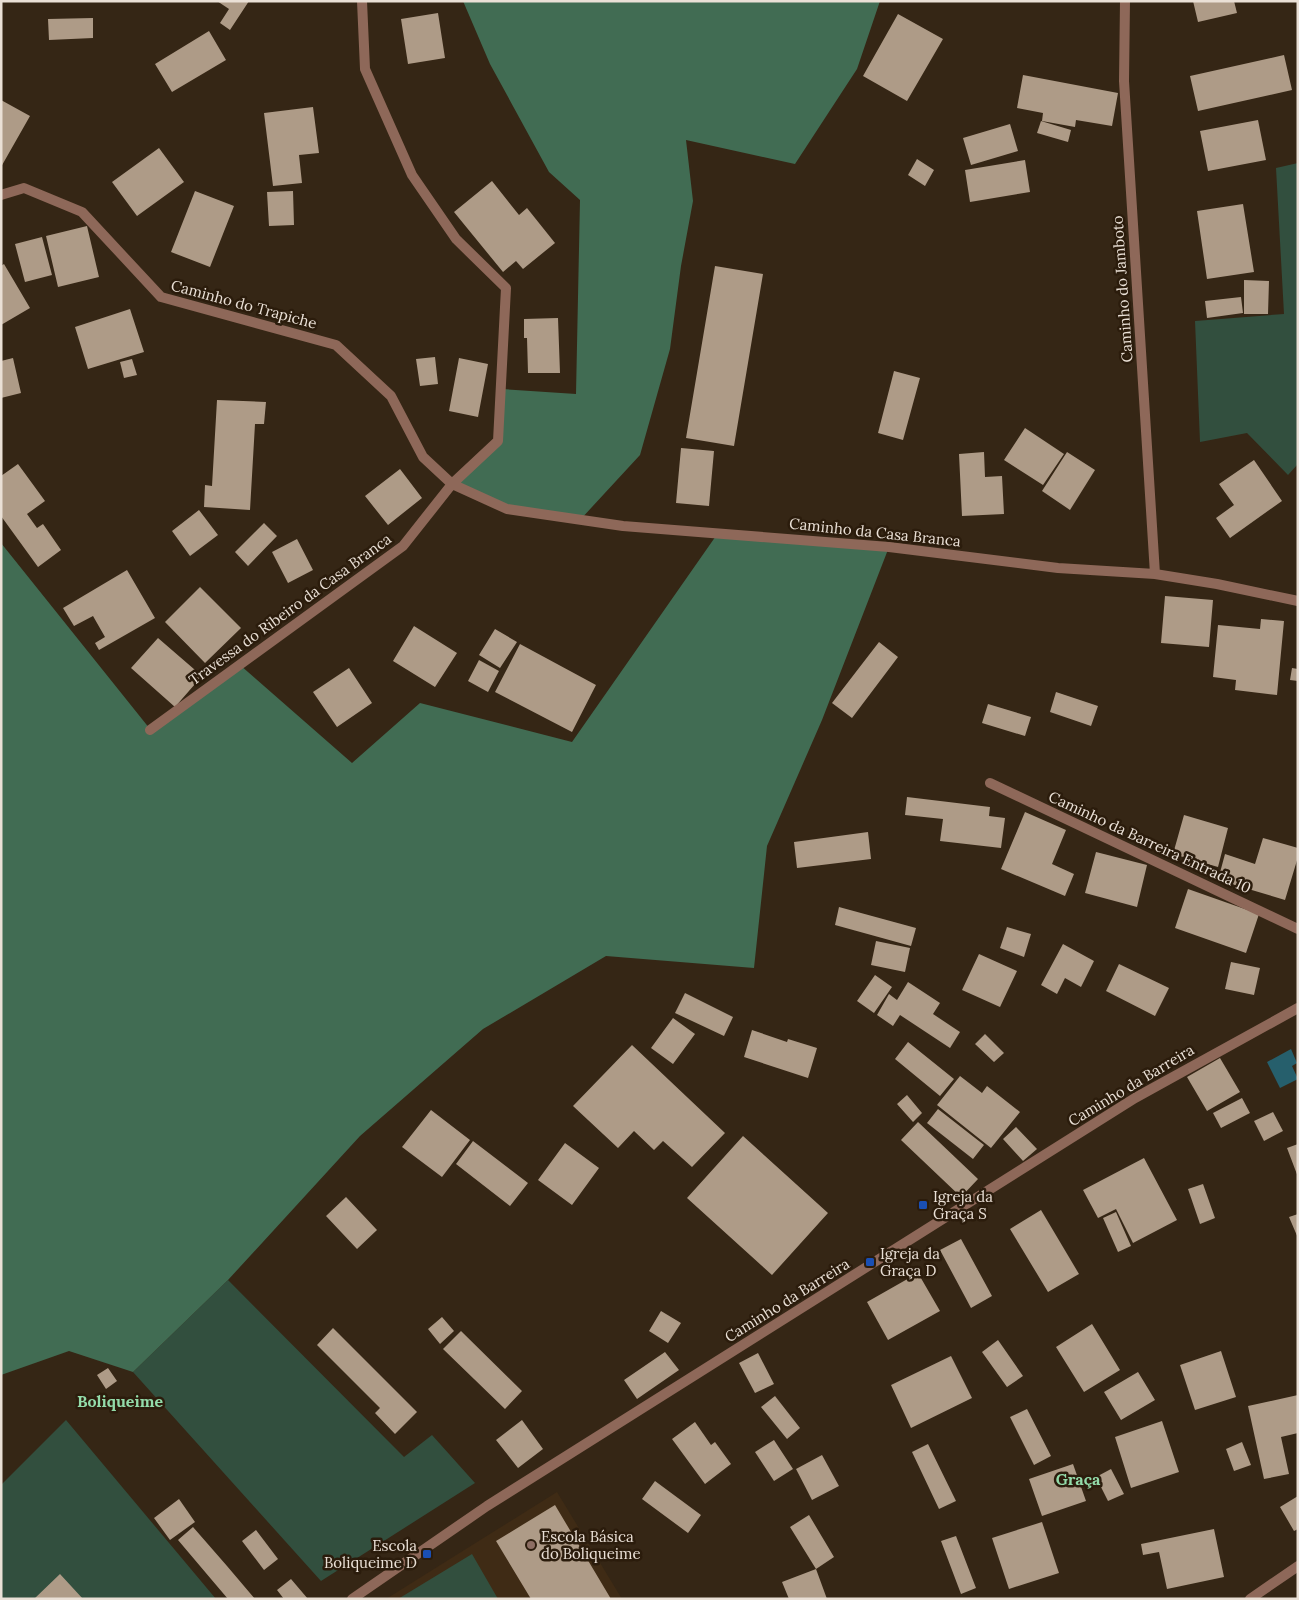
<svg xmlns="http://www.w3.org/2000/svg" width="1299" height="1600" viewBox="0 0 1299 1600" font-family="Lora,serif">
	<rect width="100%" height="100%" fill="#352615"/>
	<path fill="#3f2b15" d="M557 1492 622 1599H386Z"/>
	<path fill="#324f3e" d="M1298 163V464L1288 475 1247 433 1200 442 1195 321 1284 314 1276 168Z
		M228 1280 404 1457 432 1435 475 1483 321 1581 133 1372Z
		M66 1420 216 1599H1V1485Z
		M472 1554 498 1599H398Z"/>
	<path fill="#416c53" d="M463 1H880L857 69 795 164 686 140 693 201 681 266 670 349 640 455 580 520 507 509 452 484 498 441 502 389 576 394 580 200 549 172 490 64Z
		M718 533 889 547 822 720 767 846 754 968 606 956 483 1029 360 1136 228 1280 133 1372 69 1351 1 1375V543L150 729 240 665 352 763 420 703 572 742Z"/>
	<path fill="#265f6c" d="M1291 1049 1297 1063 1292 1066 1298 1079 1280 1088 1267 1062Z"/>
	<path fill="#ae9b87" d="M217 1H249L230 30 220 23 229 9Z
		M1193 1H1234L1237 13 1198 22Z
		M438 13 445 58 408 64 401 19Z
		M898 14 943 39 907 101 863 76Z
		M93 18V38L49 40 48 19Z
		M209 31 226 60 172 92 155 64Z
		M1284 55 1292 90 1198 111 1190 76Z
		M1023 75 1118 93 1112 126 1076 120 1075 127 1042 121 1043 113 1017 108Z
		M1 100 30 116 1 167Z
		M313 107 319 153 299 155 302 183 273 186 264 113Z
		M1258 120 1266 160 1208 171 1200 131Z
		M1041 121 1071 130 1068 142 1037 133Z
		M1010 124 1018 151 971 165 963 138Z
		M159 148 184 182 137 216 112 182Z
		M917 159 934 170 925 186 908 175Z
		M1025 160 1030 192 970 202 965 170Z
		M492 181 519 215 527 208 555 243 523 269 516 261 503 272 454 212Z
		M195 191 234 206 210 267 171 252Z
		M293 191 294 225 269 226 267 192Z
		M1243 204 1254 272 1207 279 1197 211Z
		M87 226 99 277 58 287 46 236Z
		M42 237 52 275 25 282 15 244Z
		M4 264 30 308 1 325V266Z
		M715 266 763 274 734 446 686 438Z
		M1244 280 1269 281 1268 314H1244Z
		M1241 297 1243 313 1207 318 1205 301Z
		M130 309 144 352 88 369 75 327Z
		M558 318 560 373H528L527 338H524V319Z
		M435 357 438 384 420 386 416 359Z
		M13 358 21 393 1 398V361Z
		M459 358 488 364 478 417 449 411Z
		M132 359 137 375 124 378 120 362Z
		M894 371 920 378 903 440 878 433Z
		M217 400 266 402 264 424H255L250 510 204 507 205 485 212 486Z
		M1025 428 1064 454 1043 485 1004 460Z
		M681 448 714 451 709 506 676 503Z
		M984 452 985 477 1002 476 1004 514 962 516 959 454Z
		M1067 452 1095 470 1070 510 1042 491Z
		M1254 460 1282 501 1230 538 1216 518 1234 505 1219 484Z
		M18 464 45 501 27 514 37 528 43 524 61 550 38 567 1 516V476Z
		M400 469 422 498 388 525 365 496Z
		M199 510 218 535 190 556 172 531Z
		M264 523 277 536 248 566 235 552Z
		M297 539 313 570 288 583 272 552Z
		M127 570 155 618 99 650 95 643 105 637 93 616 74 626 63 608Z
		M200 587 241 628 205 663 165 622Z
		M1165 596 1213 600 1209 647 1161 643Z
		M1261 619 1284 621 1277 695 1235 690 1236 680 1213 677 1218 625 1260 629Z
		M414 626 457 653 435 687 393 661Z
		M495 629 517 642 500 668 479 655Z
		M158 638 202 676 175 707 131 668Z
		M879 642 898 657 852 718 832 703Z
		M520 644 596 685 572 732 495 692Z
		M479 660 499 671 488 692 468 681Z
		M349 668 372 703 337 727 313 692Z
		M1292 668 1298 669V681L1290 680Z
		M1056 692 1098 706 1091 726 1050 712Z
		M988 704 1031 717 1025 736 982 723Z
		M907 797 990 807 989 816 1005 818 1001 848 940 841 943 819 905 815Z
		M1025 812 1066 830 1052 864 1074 874 1065 896 1001 869Z
		M1184 815 1228 828 1218 867 1173 854Z
		M868 832 871 859 797 868 794 842Z
		M1263 838 1298 848V857L1285 900 1218 880 1225 854 1255 864Z
		M1096 852 1147 865 1137 907 1085 893Z
		M1188 889 1259 914 1246 953 1175 928Z
		M839 907 916 928 911 946 835 925Z
		M1007 927 1031 934 1024 957 1000 948Z
		M876 941 910 948 905 972 871 965Z
		M1063 944 1094 961 1081 987 1065 978 1057 994 1041 985Z
		M979 954 1017 971 1000 1007 962 990Z
		M1231 962 1260 968 1254 995 1225 989Z
		M1119 964 1169 988 1155 1016 1106 991Z
		M875 975 892 987 874 1013 857 1001Z
		M908 982 940 1003 933 1014 960 1032 950 1048 900 1015 893 1026 877 1015 889 994 897 1000Z
		M685 993 733 1017 724 1036 675 1013Z
		M673 1018 695 1034 673 1064 651 1048Z
		M752 1030 787 1042 788 1039 817 1048 808 1078 744 1057Z
		M985 1034 1004 1053 994 1062 975 1044Z
		M908 1042 954 1079 940 1096 895 1059Z
		M632 1045 725 1133 692 1167 663 1141 654 1150 634 1131 618 1148 573 1106Z
		M1220 1058 1240 1092 1207 1111 1187 1077Z
		M960 1076 982 1093 987 1086 1020 1112 991 1148 937 1105Z
		M907 1095 922 1113 913 1122 897 1104Z
		M1242 1098 1250 1113 1221 1128 1213 1113Z
		M938 1109 984 1145 973 1159 927 1123Z
		M431 1110 470 1140 442 1177 402 1147Z
		M1273 1112 1283 1131 1264 1141 1254 1121Z
		M918 1122 978 1179 961 1197 901 1140Z
		M1016 1127 1037 1149 1023 1161 1003 1139Z
		M743 1136 828 1213 772 1275 687 1198Z
		M473 1141 528 1183 510 1206 456 1164Z
		M565 1143 599 1168 572 1205 538 1180Z
		M1298 1144V1177L1287 1148Z
		M1144 1158 1177 1220 1133 1243 1116 1209 1098 1218 1083 1190Z
		M1203 1184 1215 1218 1200 1224 1188 1189Z
		M346 1197 377 1230 357 1249 326 1216Z
		M1041 1210 1079 1274 1048 1292 1010 1229Z
		M1116 1212 1131 1246 1118 1252 1103 1218Z
		M1298 1214V1238L1289 1217Z
		M961 1239 992 1296 971 1308 940 1250Z
		M918 1273 940 1311 888 1340 867 1302Z
		M661 1311 681 1323 668 1343 649 1331Z
		M442 1317 454 1331 440 1344 428 1329Z
		M1092 1324 1120 1370 1084 1392 1056 1347Z
		M333 1328 417 1412 395 1434 375 1413 380 1408 317 1345Z
		M461 1331 522 1391 505 1409 443 1349Z
		M998 1340 1023 1376 1007 1387 982 1352Z
		M1221 1351 1236 1397 1195 1410 1180 1365Z
		M665 1352 679 1370 637 1399 624 1380Z
		M758 1353 774 1384 755 1393 739 1363Z
		M951 1356 972 1398 911 1428 891 1385Z
		M108 1368 117 1381 106 1389 97 1375Z
		M1138 1372 1155 1400 1121 1420 1104 1392Z
		M1298 1395V1433L1281 1437 1289 1474 1264 1479 1248 1406Z
		M775 1396 800 1428 787 1439 761 1407Z
		M1027 1409 1051 1456 1034 1465 1010 1417Z
		M522 1420 543 1449 518 1468 496 1440Z
		M1162 1421 1179 1472 1131 1488 1115 1437Z
		M695 1422 711 1445 715 1442 731 1464 705 1484 672 1439Z
		M774 1440 793 1469 774 1481 755 1452Z
		M1242 1442 1251 1465 1234 1471 1226 1449Z
		M928 1444 956 1501 939 1509 912 1452Z
		M822 1455 839 1486 812 1500 796 1469Z
		M1073 1464 1086 1501 1042 1516 1029 1479Z
		M1111 1469 1124 1494 1108 1501 1096 1477Z
		M655 1481 701 1515 688 1533 642 1499Z
		M1298 1496V1529L1294 1531 1280 1507Z
		M179 1499 195 1522 170 1540 154 1518Z
		M555 1505 611 1599H531L496 1541Z
		M809 1515 834 1557 816 1569 790 1527Z
		M1042 1522 1059 1573 1009 1589 992 1538Z
		M193 1527 227 1566 255 1599H228L211 1579 178 1540Z
		M1214 1529 1224 1577 1167 1589 1159 1552 1143 1555 1141 1544Z
		M256 1530 278 1559 264 1570 242 1541Z
		M956 1536 976 1588 961 1594 941 1541Z
		M816 1569 827 1599H789L782 1582Z
		M60 1574 83 1599H34Z
		M291 1579 308 1599H284L277 1590Z"/>
	<g fill="none" stroke-linecap="round" stroke-linejoin="round">
		<path stroke="#8e6859" stroke-width="10" d="M1 195 24 188 82 212 161 297 336 345 391 396 423 457 452 484
			M990 783 1298 929"/>
		<path stroke="#8e6859" stroke-width="10" d="M1125 1 1124 81 1155 574
			M452 484 507 509 623 526 889 547 1058 568 1155 574 1217 584 1298 601
			M150 730 403 546 452 484 498 441 506 288 456 239 412 175 365 69 362 1
			M352 1599 487 1506 1135 1098 1298 1008
			M1250 1599 1298 1566"/>
	</g>
	<g fill="#1a4fb4" stroke="#2b1c0c" stroke-width="2">
		<rect x="918" y="1200" width="10" height="10" rx="2.5"/>
		<rect x="865" y="1257" width="10" height="10" rx="2.5"/>
		<rect x="422" y="1549" width="10" height="10" rx="2.5"/>
	</g>
	<circle fill="#8d6e63" stroke="#2b1c0c" stroke-width="2" cx="531" cy="1545" r="5"/>
	<g text-anchor="middle" dominant-baseline="central" stroke-width="5" stroke-linejoin="round" paint-order="stroke">
		<g font-size="15" fill="#eae0d6" stroke="#2b1c0c">
			<text transform="translate(1122 289) rotate(-94)">Caminho do Jamboto</text>
			<text transform="translate(244 304) rotate(15)">Caminho do Trapiche</text>
			<text transform="translate(875 532) rotate(6)">Caminho da Casa Branca</text>
			<text transform="translate(290 609) rotate(-36)">Travessa do Ribeiro da Casa Branca</text>
			<text transform="translate(1150 842) rotate(25)">Caminho da Barreira Entrada 10</text>
			<text transform="translate(1131 1085) rotate(-31)">Caminho da Barreira</text>
			<text transform="translate(787 1300) rotate(-32)">Caminho da Barreira</text>
		</g>
		<g font-size="15" fill="#eae0d6" stroke="#2b1c0c" text-anchor="start">
			<text x="933" y="1196">Igreja da<tspan x="933" dy="17">Graça S</tspan></text>
			<text x="880" y="1253">Igreja da<tspan x="880" dy="17">Graça D</tspan></text>
			<text x="541" y="1536">Escola Básica<tspan x="541" dy="17">do Boliqueime</tspan></text>
			<text x="417" y="1545" text-anchor="end">Escola<tspan x="417" dy="17">Boliqueime D</tspan></text>
		</g>
		<g font-size="16" font-weight="bold" fill="#93dba9" stroke="#2b1c0c">
			<text x="120" y="1401">Boliqueime</text>
			<text x="1078" y="1479">Graça</text>
		</g>
	</g>
	<rect width="1299" height="1600" fill="none" stroke="#eae0d6" stroke-width="5"/>
</svg>
